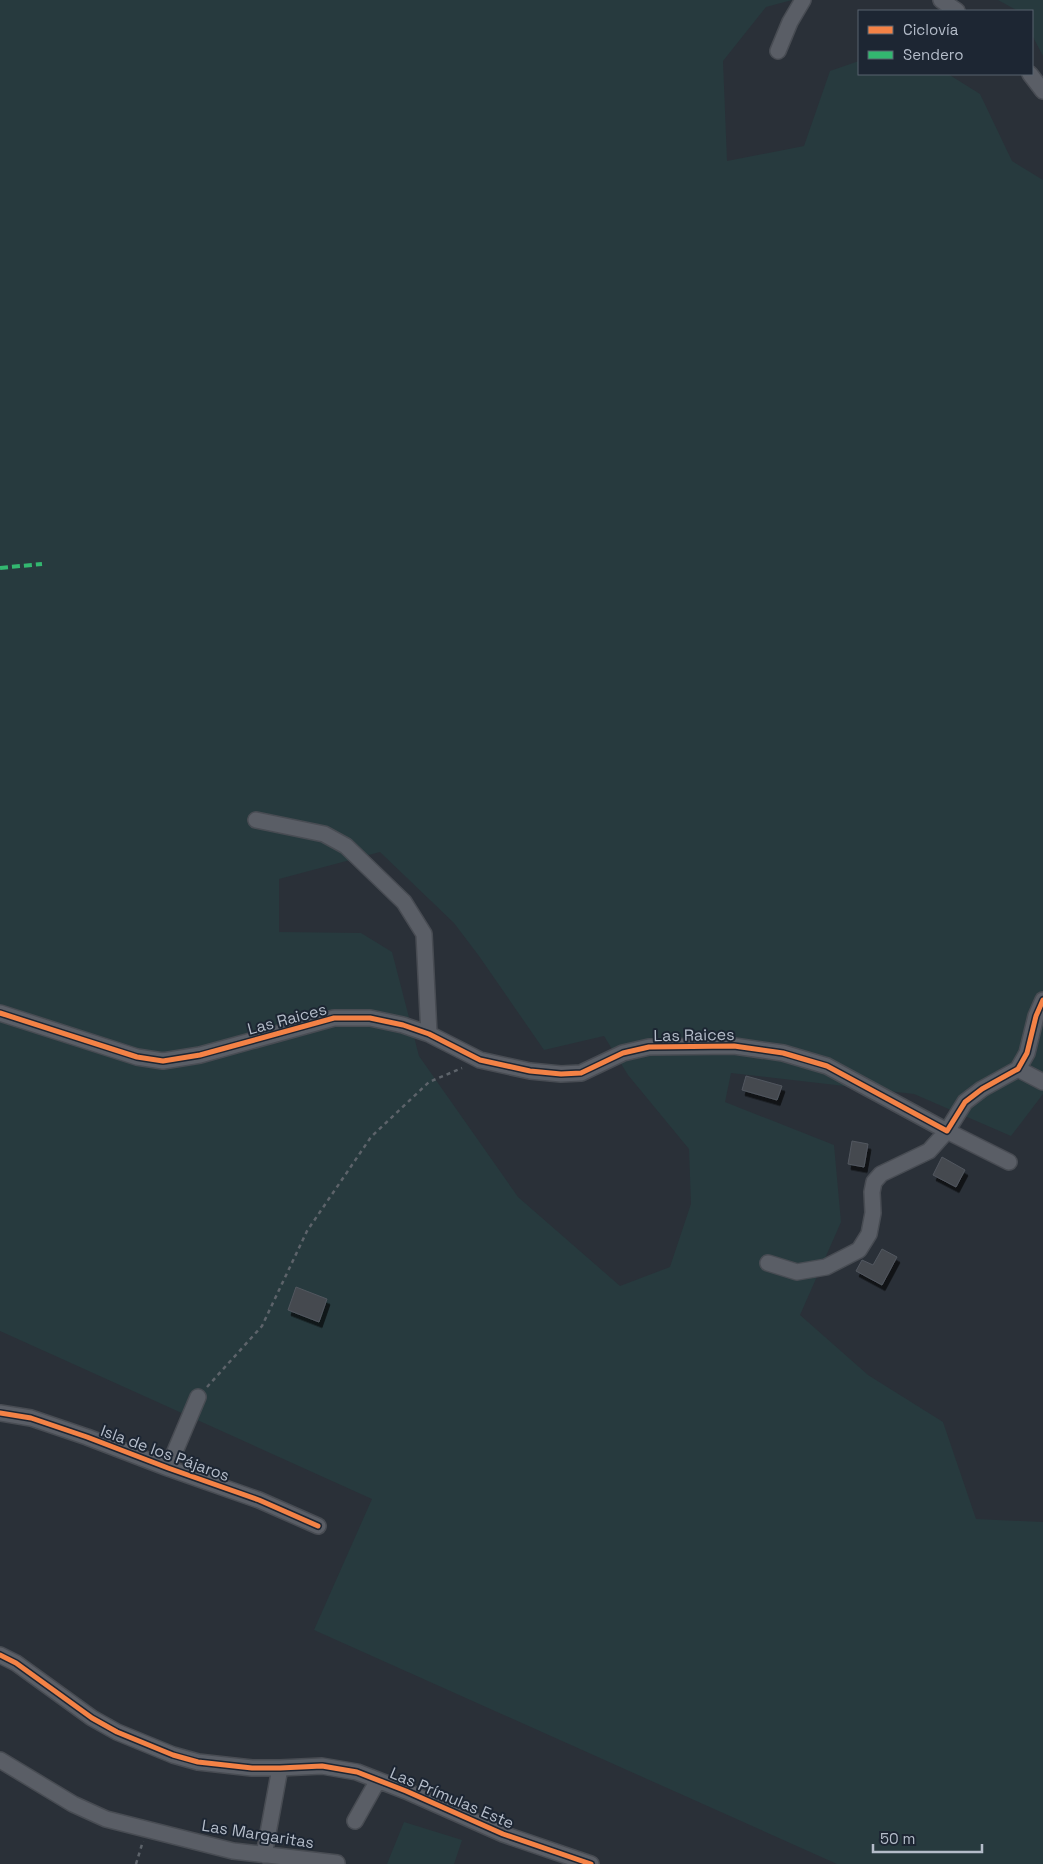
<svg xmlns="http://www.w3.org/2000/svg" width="1043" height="1864" viewBox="0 0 1043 1864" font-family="'Space Grotesk',sans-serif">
	<defs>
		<filter id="shadow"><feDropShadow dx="3" dy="5.5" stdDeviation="0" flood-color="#0009"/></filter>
	</defs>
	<rect width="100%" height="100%" fill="#2a3038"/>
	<path fill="#273a3e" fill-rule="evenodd" d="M0 0H792L766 7 723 61 727 161 804 146 830 71 859 61V74H948L980 94 1012 161 1043 180V1094L1011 1136 914 1094 731 1073 725 1102 834 1145 841 1222 800 1315 868 1375 943 1422 976 1519 1043 1522V1864H837L314 1630 372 1499 0 1331ZM380 852 454 923 479 956 544 1050 604 1036 628 1075 689 1149 691 1204 670 1267 620 1286 518 1197 419 1056 392 952 361 933 279 932V879Z
		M998 0H1043V56L1032 35V11H1018Z
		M404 1822 462 1840 454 1864H387Z"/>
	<path fill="#444950" stroke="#52575f" filter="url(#shadow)" d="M746 1076 782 1086 777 1100 742 1090Z
		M852 1141 868 1144 864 1167 848 1164Z
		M942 1157 965 1170 956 1187 933 1175Z
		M882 1249 897 1257 882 1285 856 1271 862 1260 873 1265Z
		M296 1287 327 1299 319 1322 288 1310Z"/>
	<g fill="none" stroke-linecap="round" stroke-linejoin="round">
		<defs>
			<path id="minor" d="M941 0 957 11
				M778 51 790 22 803 0
				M1030 74 1043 91
				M256 820 324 834 346 846 404 902 424 934 429 1034
				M0 1013 137 1057 163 1061 200 1055 334 1018H370L403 1025 429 1034 480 1060 530 1071 561 1074 581 1073 623 1053 649 1047 734 1046 783 1053 827 1066 947 1131 1009 1162
				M1018 1069 1043 1082
				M768 1263 797 1272 826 1267 859 1250 869 1234 873 1213 872 1192 874 1182 881 1174 929 1151 947 1131 965 1102 982 1089 1018 1069 1027 1053 1036 1016 1043 1000
				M0 1413 31 1418 87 1437 168 1468 259 1500 318 1526
				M168 1468 198 1397
				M0 1655 16 1663 92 1718 117 1732 173 1755 198 1762 252 1768H280L322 1766 357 1772 406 1791 503 1834 591 1864
				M0 1760 73 1804 106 1819 233 1851 337 1863
				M355 1821 378 1780
				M264 1855 280 1768"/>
		</defs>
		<use href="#minor" stroke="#484c53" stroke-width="18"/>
		<path stroke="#5d636a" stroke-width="2.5" stroke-dasharray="4 4" stroke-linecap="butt" d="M207 1387 262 1326 307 1231 371 1137 429 1082 462 1068
			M136 1864 143 1841"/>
		<use href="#minor" stroke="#5a5e66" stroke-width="15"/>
		<path stroke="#33b770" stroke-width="4" stroke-dasharray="8 4" stroke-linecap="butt" d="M0 568 42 564"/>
		<defs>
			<path id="cycleway" d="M0 1013 137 1057 163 1061 200 1055 334 1018H370L403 1025 429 1034 480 1060 530 1071 561 1074 581 1073 623 1053 649 1047 734 1046 783 1053 827 1066 947 1131 965 1102 982 1089 1018 1069 1027 1053 1036 1016 1043 1000
				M0 1413 31 1418 87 1437 168 1468 259 1500 318 1526
				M0 1655 16 1663 92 1718 117 1732 173 1755 198 1762 252 1768H280L322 1766 357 1772 406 1791 503 1834 591 1864"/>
		</defs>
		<use href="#cycleway" stroke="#1d2633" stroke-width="8"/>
		<use href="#cycleway" stroke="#f48246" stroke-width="5"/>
	</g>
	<g text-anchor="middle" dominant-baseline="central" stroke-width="4" stroke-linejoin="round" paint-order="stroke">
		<g font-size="16" fill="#b4bcc9" stroke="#1d2633">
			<text transform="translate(287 1019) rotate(-15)">Las Raices</text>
			<text transform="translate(694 1035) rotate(-1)">Las Raices</text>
			<text transform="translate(165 1453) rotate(20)">Isla de los Pájaros</text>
			<text transform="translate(452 1798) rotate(23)">Las Prímulas Este</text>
			<text transform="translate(258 1834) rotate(9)">Las Margaritas</text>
		</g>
	</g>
	<rect x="858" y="10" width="175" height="65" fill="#1d2633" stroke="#59626f"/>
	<rect x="868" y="26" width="25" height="8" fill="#f48246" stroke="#59626f"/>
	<text x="903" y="35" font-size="15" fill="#b4bcc9">Ciclovía</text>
	<rect x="868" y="51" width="25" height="8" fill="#33b770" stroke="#59626f"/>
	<text x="903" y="60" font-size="15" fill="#b4bcc9">Sendero</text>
	<path d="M873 1844v8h109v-8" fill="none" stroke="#b4bcc9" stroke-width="2.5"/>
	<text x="880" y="1844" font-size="15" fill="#b4bcc9" stroke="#1d2633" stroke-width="4" paint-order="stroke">50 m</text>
</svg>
